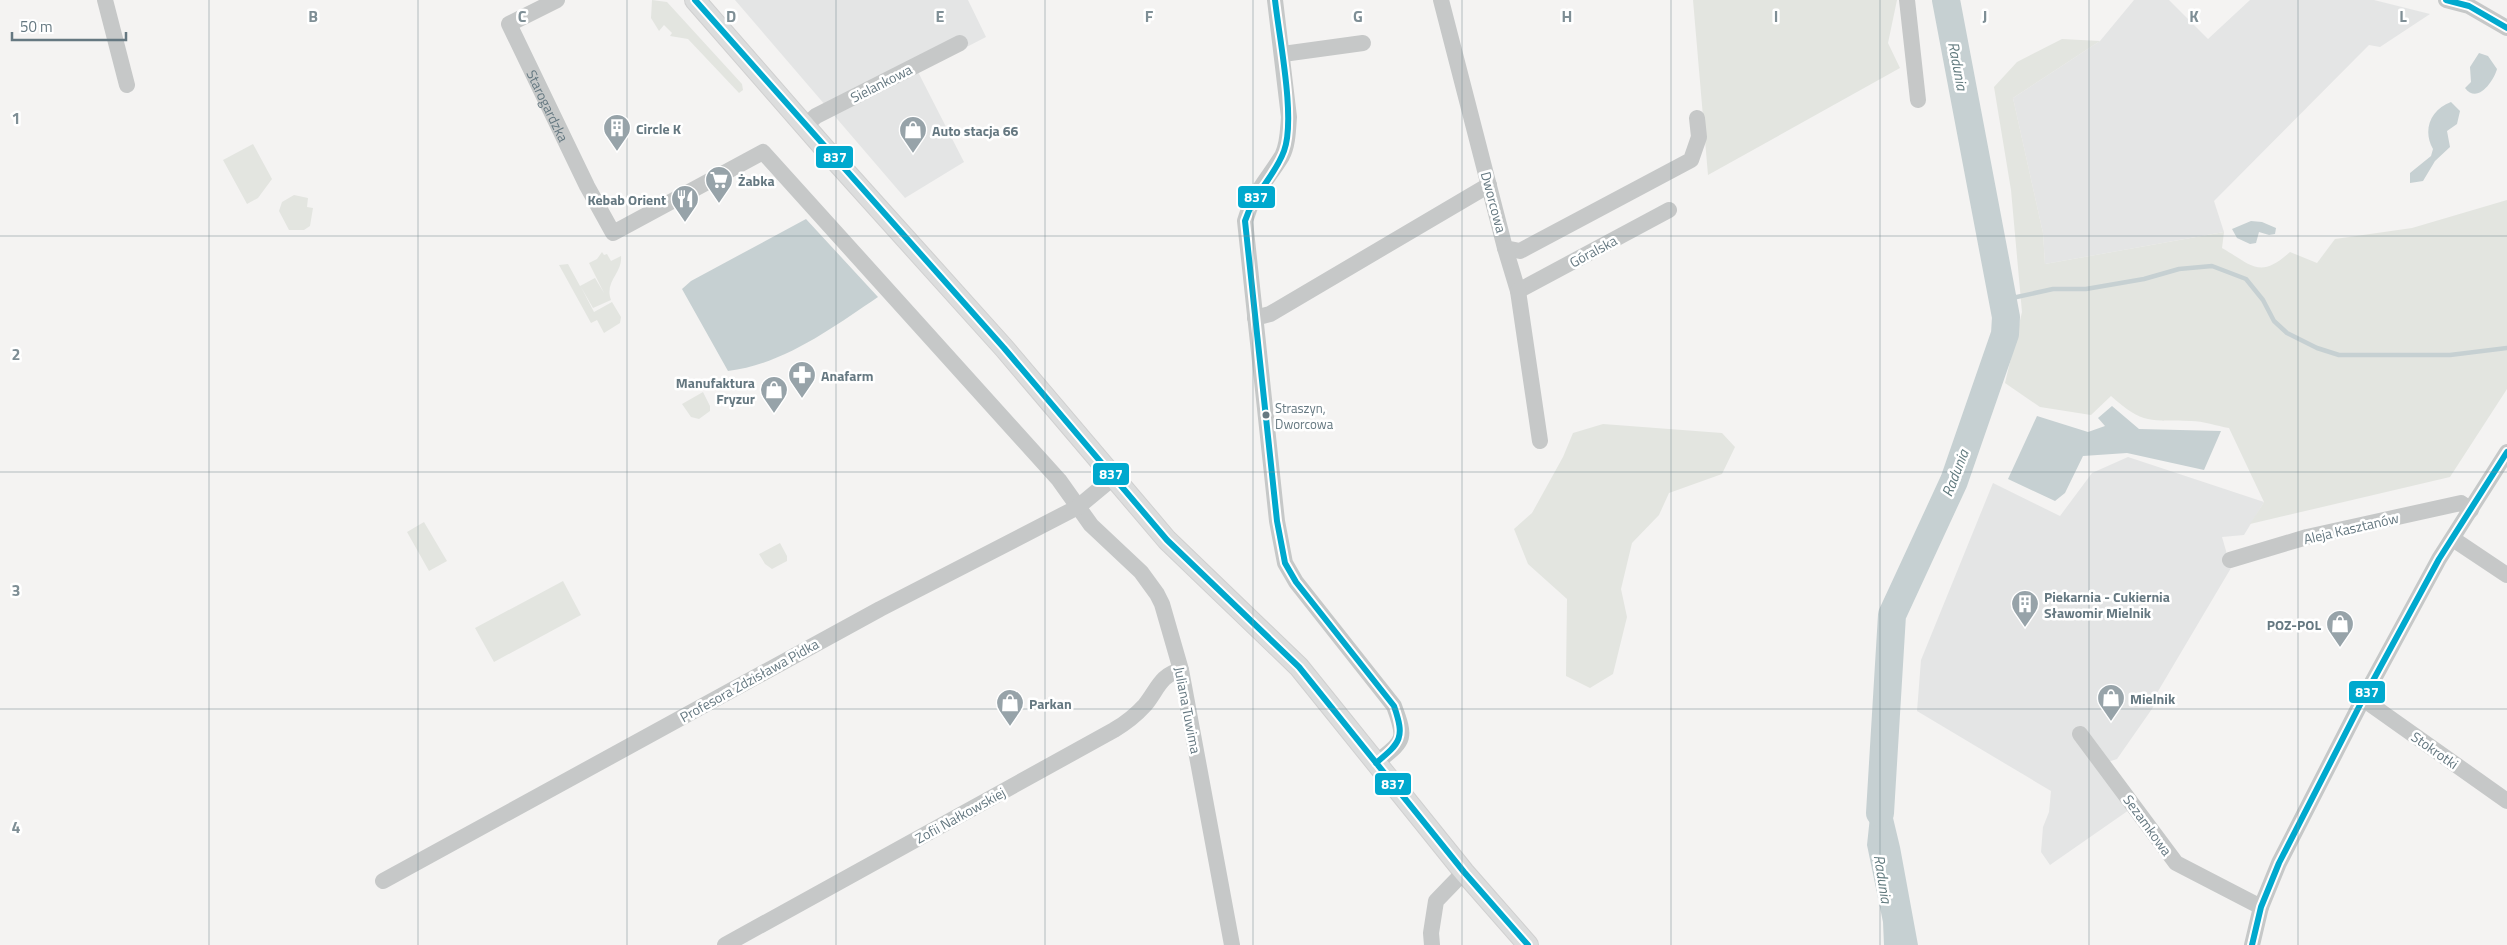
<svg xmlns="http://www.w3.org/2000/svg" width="2507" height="945" viewBox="0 0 2507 945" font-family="'Titillium Web',sans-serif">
	<rect width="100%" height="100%" fill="#f4f3f2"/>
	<path fill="#e4e5e5" d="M735 0H968L986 37 918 72 964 162 905 198Z
		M2134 0H2169L2208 39 2250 0H2374L2430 14 2380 47 2369 45 2214 201 2224 232 2045 264 2043 233 2013 98 2100 41Z
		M2128 457 2264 502 2244 535 2222 537 2231 568 2157 693 2161 696 2117 759 2108 762 2129 810 2050 865 2041 852 2043 827 2049 812 2051 791 1917 711 1921 660 1993 483 2060 516 2092 473Z"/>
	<path fill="#e3e5e0" d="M652 0 667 2 742 84 743 90 739 93 688 39 670 36 672 33 664 25 659 31 651 18Z
		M1693 0H1897L1888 43 1900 68 1708 175Z
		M2062 39 2100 41 2013 98 2043 233 2045 264 2224 232 2222 248C2253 266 2260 279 2290 252L2317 263 2335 239 2412 228 2507 200V389L2450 477 2250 524 2264 502 2229 428C2217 426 2203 421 2191 421 2151 420 2143 425 2111 396L2091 415 2040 407 2005 383 2022 312 2011 190 1994 87 2017 62Z
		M253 144 272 179 258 198 247 204 223 160Z
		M294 195 308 198 307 207 313 208 310 226 304 230H289L279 211 282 202Z
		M602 252 604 255 607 254 611 261 621 256C623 273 604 281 611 300L593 308 581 287 594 312 612 302 621 317 620 323 604 333 597 320 591 323 559 265 568 264 580 286 595 278 604 293 589 263 597 259Z
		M703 392 710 406V411L699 419 691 417 682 404Z
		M1603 424 1722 433 1735 447 1722 474 1669 493 1659 515 1632 543 1621 589 1627 617 1613 674 1590 688 1566 676 1567 599 1528 564 1514 529 1532 513 1563 457 1573 433Z
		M424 522 447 561 429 571 407 532Z
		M780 543 787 556V561L772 569 765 564 759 554Z
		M563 581 581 615 494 662 475 628Z"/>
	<path fill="#c6d0d2" d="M2479 53 2488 56 2497 69C2494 80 2478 105 2465 88L2471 82 2470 67Z
		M2451 102 2460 111 2457 124 2447 131 2450 147 2435 161 2423 181 2410 183V173L2431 156 2433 149C2422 130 2431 109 2451 102Z
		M806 219 878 297C832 328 784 364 728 371L682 289 691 281Z
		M2251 221 2262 222 2276 228 2275 234 2269 235 2259 232 2256 243 2250 244 2237 238 2232 229Z
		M2112 406 2139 429 2221 431 2204 470 2127 453 2083 456 2065 493 2055 501 2008 479 2037 416 2088 432 2105 426 2098 418Z
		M1877 751 1900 847 1918 945H1884L1883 922 1867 845Z"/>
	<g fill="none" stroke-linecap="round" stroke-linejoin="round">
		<path stroke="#c6d0d2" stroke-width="4.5" d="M2003 300 2053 289H2086L2144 279 2179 269 2212 266 2246 279 2263 300 2274 321 2287 333 2317 348 2339 355H2450L2507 348"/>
		<path stroke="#c6d0d2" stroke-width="28" d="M1880 813 1892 615 1954 481 2005 334 2006 317 1946 0"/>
		<defs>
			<path id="major" d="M695 0 825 149 1004 348 1167 540 1299 667 1464 872 1528 945"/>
		</defs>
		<use href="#major" stroke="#d0d0d0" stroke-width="22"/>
		<g stroke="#c6c8c8" stroke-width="16">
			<path d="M105 0 127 85"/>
			<path id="s1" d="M557 0 509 24 587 186 613 233 763 152 1059 480 1091 525 1141 572 1157 594 1162 604 1181 670 1232 945"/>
			<path d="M1275 0 1289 117C1288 129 1288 145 1282 156 1268 179 1253 193 1245 221L1277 521 1285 563 1296 582 1394 706C1407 741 1404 740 1376 763"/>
			<path d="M1441 0 1505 248 1520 251 1691 160 1699 137 1697 118"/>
			<path d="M1907 0 1918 100"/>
			<path d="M2446 0 2469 6 2507 28"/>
			<path d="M1283 54 1363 43"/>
			<path d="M805 126 816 116 960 43"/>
			<path d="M1505 248 1518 291 1669 210"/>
			<path d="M1518 291 1540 441"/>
			<path d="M1255 318 1270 314 1489 185"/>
			<path d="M2453 539 2507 575"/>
			<path d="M2230 560 2307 537 2461 503 2471 510"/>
			<path d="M2363 699 2507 801"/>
			<path d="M2080 734 2176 863 2261 907"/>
			<path d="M383 881 880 609 1078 507 1114 477"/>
			<path d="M725 945 1114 730C1126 723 1136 715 1145 705 1158 689 1160 675 1181 670"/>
			<path d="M1432 945 1431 933 1436 901 1464 872"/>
			<path d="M2252 945 2261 907 2279 863 2363 699 2439 559 2507 452"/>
		</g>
		<use href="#major" stroke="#dcdddd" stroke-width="20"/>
		<defs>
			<path id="bus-1" d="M695 0 1004 348 1167 540 1299 667 1464 872 1528 945
				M1275 0C1279 37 1296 119 1284 151 1275 176 1254 193 1245 221L1277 521 1285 563 1296 582 1394 706C1405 738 1401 742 1376 763
				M2446 0 2469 6 2507 28
				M2252 945 2261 907 2279 863 2363 699 2439 559 2507 452"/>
		</defs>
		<use href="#bus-1" stroke="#fff" stroke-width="10"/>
		<use href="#bus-1" stroke="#00a9ce" stroke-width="6"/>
	</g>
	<path fill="none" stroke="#7e8e95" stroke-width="1" stroke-opacity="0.55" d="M209 0V945M418 0V945M627 0V945M836 0V945M1045 0V945M1253 0V945M1462 0V945M1671 0V945M1880 0V945M2089 0V945M2298 0V945M0 236H2507M0 472H2507M0 709H2507"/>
	<defs>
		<symbol id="building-pin" viewBox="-11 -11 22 30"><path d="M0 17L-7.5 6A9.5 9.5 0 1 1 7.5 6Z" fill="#97a3a9" stroke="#fff"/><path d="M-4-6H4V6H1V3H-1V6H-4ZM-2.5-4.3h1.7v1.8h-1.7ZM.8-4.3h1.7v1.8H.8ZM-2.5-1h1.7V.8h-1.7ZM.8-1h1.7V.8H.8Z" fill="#fff"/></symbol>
		<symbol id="shop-pin" viewBox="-11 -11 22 30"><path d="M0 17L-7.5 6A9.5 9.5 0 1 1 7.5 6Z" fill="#97a3a9" stroke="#fff"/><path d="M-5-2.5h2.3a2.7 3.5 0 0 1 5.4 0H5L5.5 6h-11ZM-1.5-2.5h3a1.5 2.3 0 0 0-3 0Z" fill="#fff"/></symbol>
		<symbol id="supermarket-pin" viewBox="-11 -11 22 30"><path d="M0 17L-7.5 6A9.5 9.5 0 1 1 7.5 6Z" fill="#97a3a9" stroke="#fff"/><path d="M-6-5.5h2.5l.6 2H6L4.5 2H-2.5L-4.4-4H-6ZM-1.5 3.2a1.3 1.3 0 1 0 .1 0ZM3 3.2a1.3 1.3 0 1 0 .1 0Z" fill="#fff"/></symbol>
		<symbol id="restaurant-pin" viewBox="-11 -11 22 30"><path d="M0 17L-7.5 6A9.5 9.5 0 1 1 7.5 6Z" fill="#97a3a9" stroke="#fff"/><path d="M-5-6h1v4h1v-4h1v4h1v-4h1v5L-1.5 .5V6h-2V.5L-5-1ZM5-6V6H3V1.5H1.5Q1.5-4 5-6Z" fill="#fff"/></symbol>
		<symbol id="pharmacy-pin" viewBox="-11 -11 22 30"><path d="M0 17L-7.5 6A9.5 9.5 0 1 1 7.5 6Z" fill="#97a3a9" stroke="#fff"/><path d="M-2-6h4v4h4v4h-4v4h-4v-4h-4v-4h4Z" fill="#fff"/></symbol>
	</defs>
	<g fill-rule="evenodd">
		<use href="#building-pin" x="601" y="112" width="32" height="43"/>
		<use href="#shop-pin" x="897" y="114" width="32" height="43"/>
		<use href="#supermarket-pin" x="703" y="164" width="32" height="43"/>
		<use href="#restaurant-pin" x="669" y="183" width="32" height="43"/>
		<use href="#pharmacy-pin" x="786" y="359" width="32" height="43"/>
		<use href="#shop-pin" x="758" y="374" width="32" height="43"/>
		<use href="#building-pin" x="2009" y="588" width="32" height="43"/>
		<use href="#shop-pin" x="2324" y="608" width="32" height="43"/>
		<use href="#shop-pin" x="2095" y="682" width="32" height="43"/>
		<use href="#shop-pin" x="994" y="687" width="32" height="43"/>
	</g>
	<circle fill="#657881" stroke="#fff" stroke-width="2" cx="1266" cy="415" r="4.5"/>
	<g text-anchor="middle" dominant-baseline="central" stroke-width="5" stroke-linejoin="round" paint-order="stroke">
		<g font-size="13" fill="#657881" stroke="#fff" text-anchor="start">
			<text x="1275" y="408">Straszyn,<tspan x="1275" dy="16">Dworcowa</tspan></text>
		</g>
		<g font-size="14" fill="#657881" stroke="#fff">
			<text transform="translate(881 83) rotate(-27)">Sielankowa</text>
			<text stroke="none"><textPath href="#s1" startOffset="144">Starogardzka</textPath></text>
			<text transform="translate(1494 202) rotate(75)">Dworcowa</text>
			<text transform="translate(1593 251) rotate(-28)">Góralska</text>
			<text transform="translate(2351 528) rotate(-13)">Aleja Kasztanów</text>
			<text transform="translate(749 680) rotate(-29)">Profesora Zdzisława Pidka</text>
			<text transform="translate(1188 710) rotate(79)">Juliana Tuwima</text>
			<text transform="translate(2435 750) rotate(35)">Stokrotki</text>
			<text transform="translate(960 815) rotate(-29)">Zofii Nałkowskiej</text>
			<text transform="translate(2148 825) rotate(54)">Sezamkowa</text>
		</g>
		<g font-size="14" font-weight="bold" fill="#657881" stroke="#fff" text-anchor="start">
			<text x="636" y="128">Circle K</text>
			<text x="932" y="130">Auto stacja 66</text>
			<text x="738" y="180">Żabka</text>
			<text x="666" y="199" text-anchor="end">Kebab Orient</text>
			<text x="821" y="375">Anafarm</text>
			<text x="755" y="382" text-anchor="end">Manufaktura<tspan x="755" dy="16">Fryzur</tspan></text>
			<text x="2044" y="596">Piekarnia - Cukiernia<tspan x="2044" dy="16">Sławomir Mielnik</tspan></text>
			<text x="2321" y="624" text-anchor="end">POZ-POL</text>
			<text x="2130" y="698">Mielnik</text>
			<text x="1029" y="703">Parkan</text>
		</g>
		<g font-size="15" font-style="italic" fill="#617a7e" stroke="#fff">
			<text transform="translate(1958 66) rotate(79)">Radunia</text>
			<text transform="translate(1955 473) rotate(-69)">Radunia</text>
			<text transform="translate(1883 879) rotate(81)">Radunia</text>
		</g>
	</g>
	<g font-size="16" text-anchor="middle" font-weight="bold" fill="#7e8e95" stroke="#fff" stroke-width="5" stroke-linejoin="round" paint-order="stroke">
		<text x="313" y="22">B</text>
		<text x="522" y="22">C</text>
		<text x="731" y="22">D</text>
		<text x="940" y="22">E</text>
		<text x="1149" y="22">F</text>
		<text x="1358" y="22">G</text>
		<text x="1567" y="22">H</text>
		<text x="1776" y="22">I</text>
		<text x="1985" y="22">J</text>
		<text x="2194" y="22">K</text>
		<text x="2403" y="22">L</text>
		<text x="16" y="124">1</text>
		<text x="16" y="360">2</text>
		<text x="16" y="596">3</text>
		<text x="16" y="833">4</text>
	</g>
	<g stroke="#fff" stroke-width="2">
		<rect x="815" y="145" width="39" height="24" rx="5" fill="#00a9ce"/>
		<rect x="1237" y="185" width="39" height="24" rx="5" fill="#00a9ce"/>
		<rect x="1092" y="462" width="38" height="24" rx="5" fill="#00a9ce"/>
		<rect x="2348" y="680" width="38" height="24" rx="5" fill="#00a9ce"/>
		<rect x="1374" y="772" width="38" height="24" rx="5" fill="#00a9ce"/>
	</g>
	<g font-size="14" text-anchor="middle" font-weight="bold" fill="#fff">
		<text x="835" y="162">837</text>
		<text x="1256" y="202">837</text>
		<text x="1111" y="479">837</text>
		<text x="2367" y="697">837</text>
		<text x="1393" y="789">837</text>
	</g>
	<path d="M12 32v8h114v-8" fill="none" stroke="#657881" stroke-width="2.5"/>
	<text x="20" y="32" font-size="15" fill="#657881" stroke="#ffffff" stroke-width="4" paint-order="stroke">50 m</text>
</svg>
